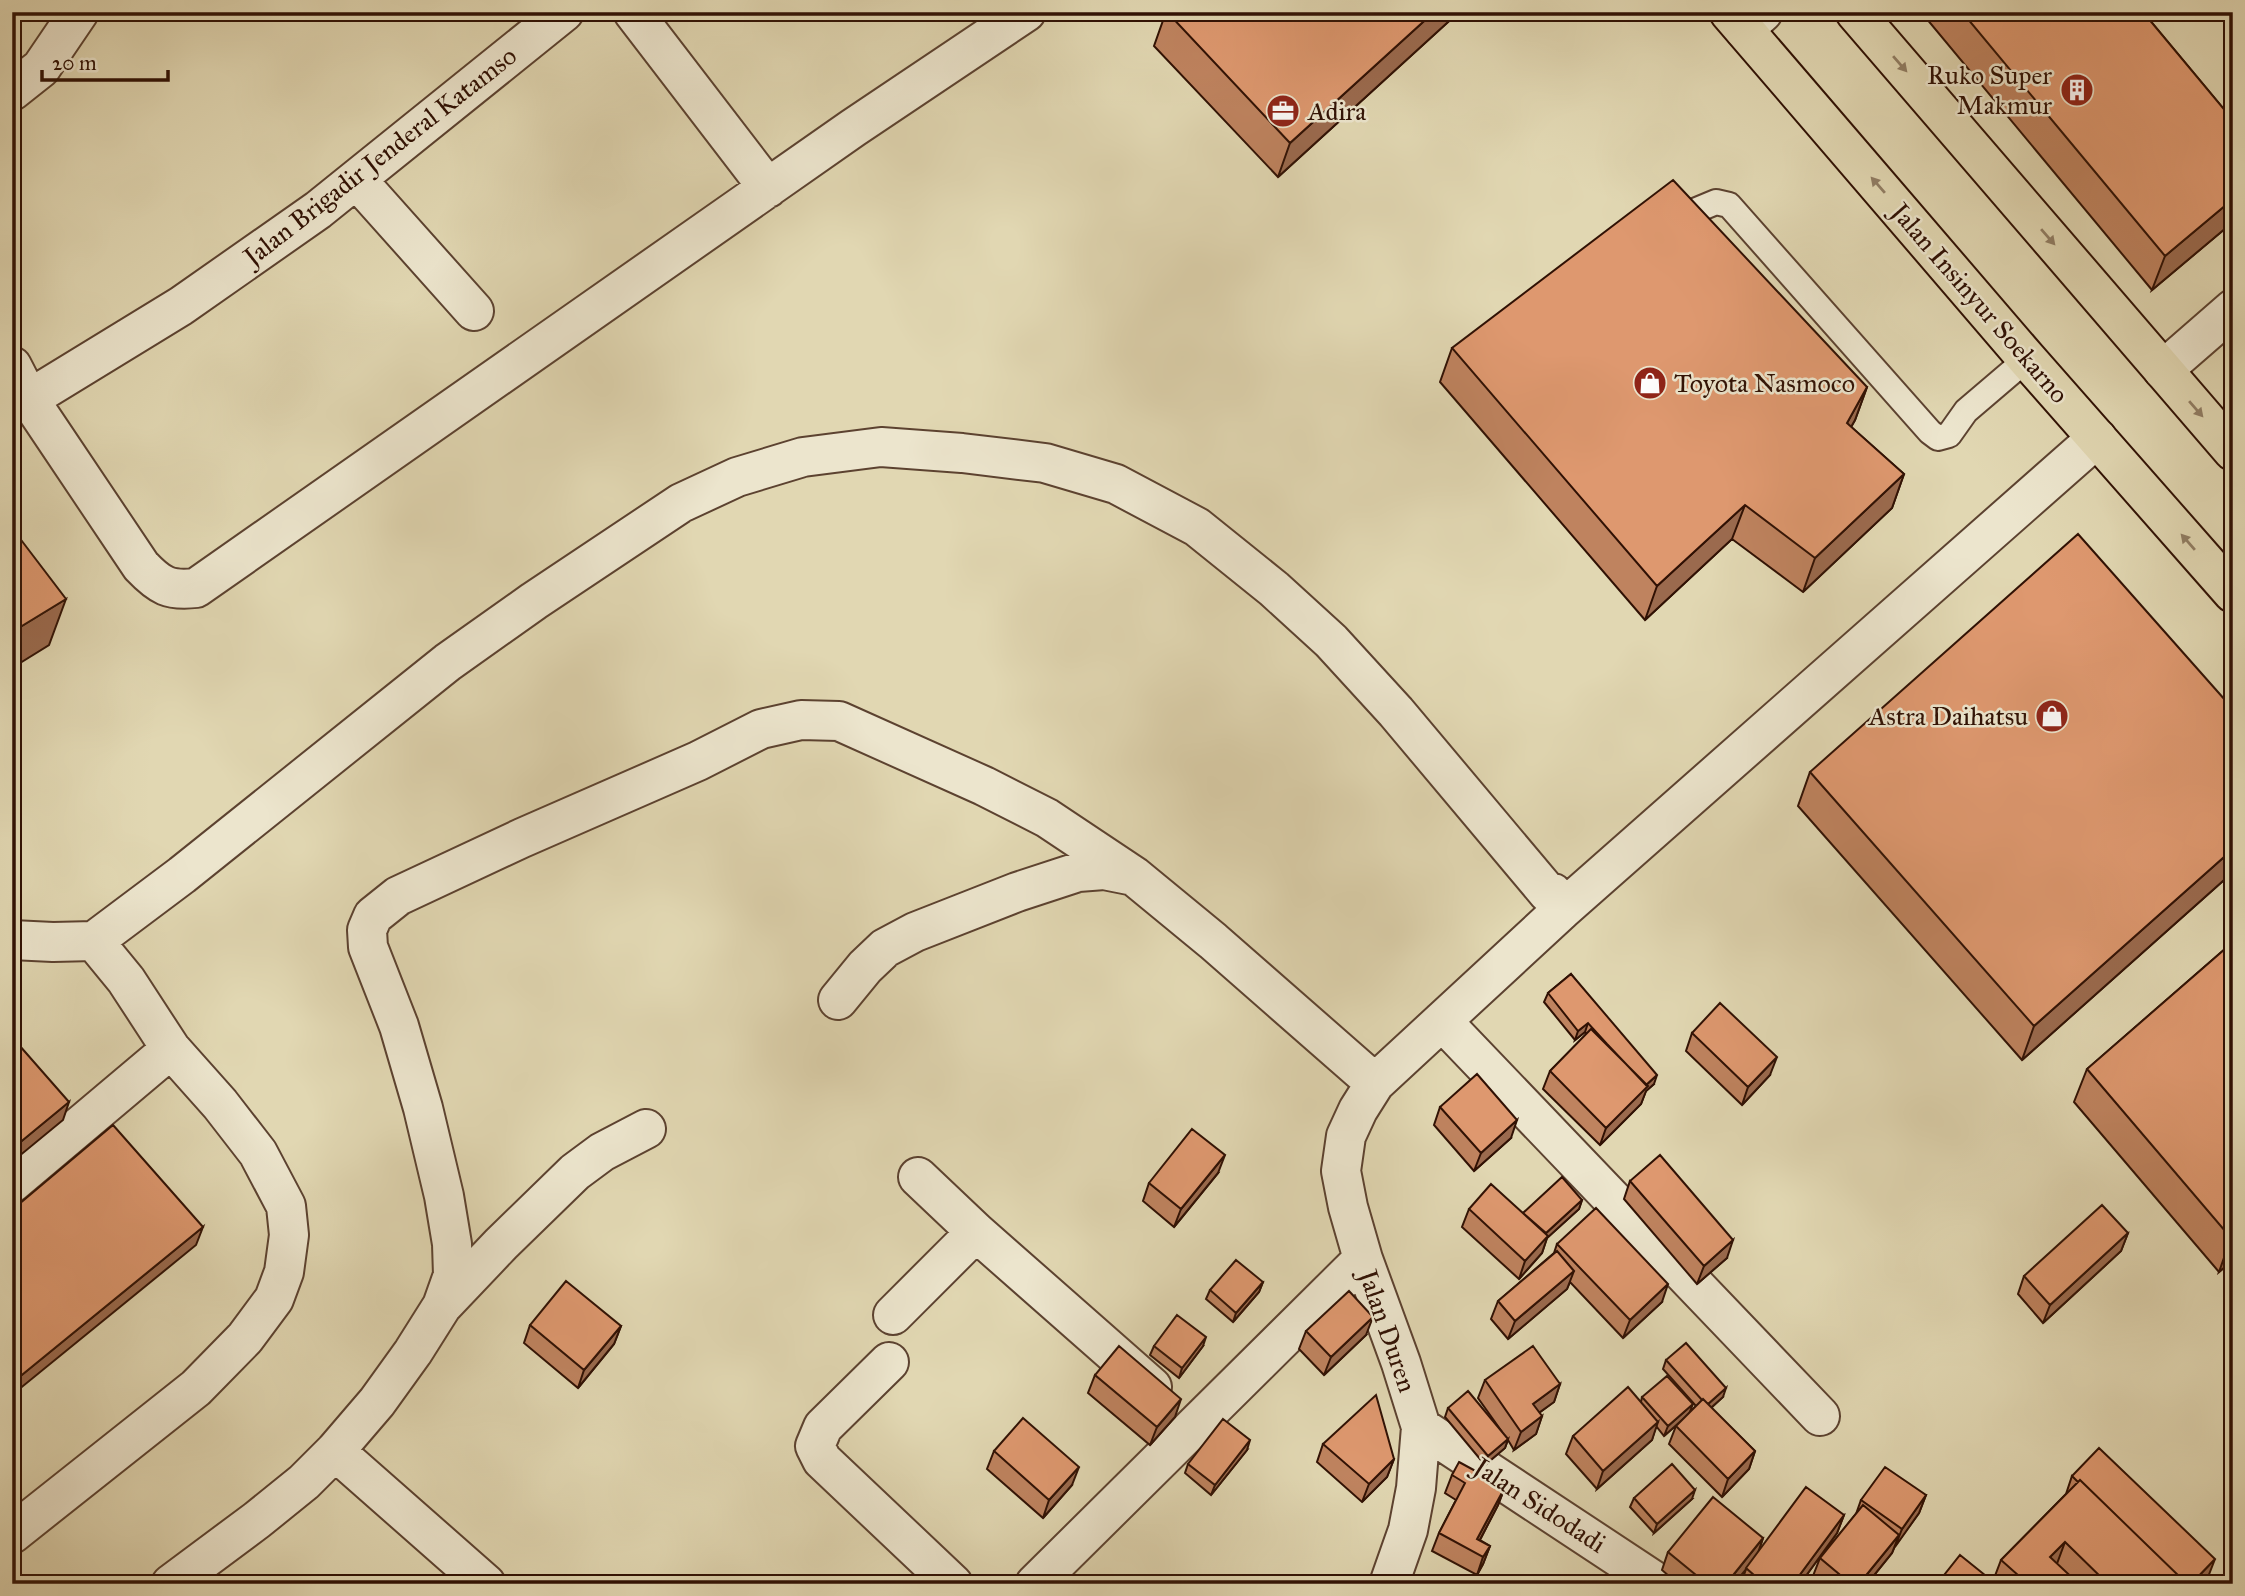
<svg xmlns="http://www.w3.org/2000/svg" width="2245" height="1596" viewBox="0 0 2245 1596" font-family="'IM FELL Great Primer',serif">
	<rect width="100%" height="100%" fill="#e1d7b2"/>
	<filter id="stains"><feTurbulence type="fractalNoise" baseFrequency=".00286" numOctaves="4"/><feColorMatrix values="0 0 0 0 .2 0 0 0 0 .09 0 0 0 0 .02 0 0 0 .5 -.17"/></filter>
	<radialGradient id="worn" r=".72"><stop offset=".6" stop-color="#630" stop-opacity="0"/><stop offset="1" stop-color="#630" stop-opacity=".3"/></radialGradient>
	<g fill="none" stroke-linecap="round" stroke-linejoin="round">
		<defs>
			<path id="lane" d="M1692 212 1716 202 1729 205 1930 432 1938 438 1949 435 1966 411 2027 359"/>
			<path id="street" d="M633 12 768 188
				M1744 29 1763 12
				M12 91 41 68 79 12
				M357 180 474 311
				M12 366 29 399 141 566C160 586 169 591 196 588L853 128 1026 12
				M2163 370 2233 309
				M12 400 29 399 181 306 318 210 564 12
				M12 940 53 942 94 941 182 875 448 662 534 601 681 503 737 477 803 457 881 447 962 453 1045 463 1116 484 1197 527 1274 589 1331 641 1396 712 1548 893H1553L1561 902 1560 907
				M838 1000 865 967 885 948 915 932 1017 892 1078 872 1104 870 1129 875
				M1442 1021 1820 1416
				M918 1177 976 1232
				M12 1183 171 1049
				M444 1304 501 1244 575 1172 602 1152 646 1129
				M893 1315 976 1232 1152 1387
				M889 1362 823 1427 815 1446 822 1460 953 1584
				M1421 1427 1659 1584
				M335 1451 486 1584
				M12 1534 196 1388 245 1338 274 1299 284 1272 289 1235 286 1206 258 1153 220 1104 171 1049 126 980 94 941
				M171 1584 257 1520 304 1482 335 1451 377 1402 413 1352 442 1306 453 1275 452 1244 444 1196 423 1108 399 1026 368 947 367 930 373 916 398 896 522 838 698 761 761 729 801 720 839 721 984 786 1047 818 1134 876 1213 941 1375 1083
				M1035 1584 1363 1259
				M1389 1584 1408 1530 1416 1488 1421 1427 1401 1363 1363 1259 1348 1207 1341 1171 1346 1136 1358 1110 1375 1083 1562 910 2097 438"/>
			<path id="primary" d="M1729 12 2027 359 2233 593
				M1855 12 2233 451"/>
		</defs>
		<use href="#lane" stroke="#5c4230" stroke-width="28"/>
		<use href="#street" stroke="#5c4230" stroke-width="42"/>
		<use href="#primary" stroke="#301104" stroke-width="42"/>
		<use href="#lane" stroke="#ece5cd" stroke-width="24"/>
		<use href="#street" stroke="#ece5cd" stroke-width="38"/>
		<use href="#primary" stroke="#e1d7b2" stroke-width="38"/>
	</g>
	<path fill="#bf835f" stroke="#301104" stroke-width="2" d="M1166 12H1459L1278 177 1154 46Z
		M1921 12H2143L2233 120V222L2152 290Z
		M1452 348 1867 387 1855 420 1851 427 1904 474 1892 508 1803 592 1732 539 1645 620 1440 382Z
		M2233 709V872L2022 1060 1798 806 1810 772Z
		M2233 942V1260L2219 1272 2074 1102 2087 1069Z
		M1571 974 1654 1084 1646 1091 1641 1104 1600 1145 1543 1089 1550 1071 1587 1034 1585 1032 1575 1040 1544 1002 1548 993Z
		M1692 1033 1770 1075 1742 1105 1686 1051Z
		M1440 1107 1511 1138 1474 1171 1434 1125Z
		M1218 1173 1174 1227 1143 1201 1149 1183Z
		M1630 1181 1727 1258 1697 1284 1624 1199Z
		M1582 1200 1579 1209 1547 1238 1542 1253 1519 1279 1462 1227 1469 1209 1523 1213Z
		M2128 1233 2121 1251 2043 1323 2018 1294 2024 1276Z
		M1557 1244 1662 1302 1623 1338 1570 1282 1567 1289 1508 1339 1491 1319 1498 1301 1554 1253Z
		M1263 1282 1259 1292 1233 1322 1206 1299 1210 1290Z
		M530 1325 621 1326 614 1344 578 1388 524 1343Z
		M1306 1331 1366 1335 1324 1375 1299 1349Z
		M1154 1346H1203L1179 1378 1150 1355Z
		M1666 1360 1723 1397 1711 1408 1755 1451 1749 1469 1722 1497 1669 1444 1676 1426 1682 1420 1664 1436 1656 1426 1652 1440 1597 1489 1566 1454 1573 1436 1641 1402 1642 1397 1690 1412 1696 1406 1663 1369Z
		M1095 1375 1175 1417 1150 1445 1088 1393Z
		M1485 1380 1560 1384 1554 1402 1539 1413 1542 1416 1536 1434 1514 1450 1508 1440 1505 1448 1485 1465 1445 1417 1448 1408 1500 1429 1478 1398Z
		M1323 1444 1394 1459 1387 1477 1362 1502 1317 1462Z
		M1247 1450 1211 1495 1185 1473 1188 1464Z
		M994 1451 1072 1485 1043 1518 987 1469Z
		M1452 1475 1505 1487 1498 1505 1480 1540 1490 1546 1483 1564 1477 1575 1432 1551 1439 1533 1456 1500 1445 1493Z
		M2072 1476 2208 1577 2202 1584H1937L1993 1581 2001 1560 2066 1494Z
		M1926 1495 1919 1513 1895 1546 1892 1553 1867 1584H1822L1813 1576 1820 1558 1856 1514 1861 1500Z
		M1634 1498 1692 1499 1654 1533 1630 1507Z
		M1844 1515 1837 1533 1800 1584H1741L1746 1569 1734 1584H1678L1662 1570 1668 1552 1763 1538 1758 1553Z"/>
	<path fill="#9b6a4e" stroke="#301104" stroke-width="2" d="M1434 12H1459L1278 177 1290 143Z
		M2233 199V222L2152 290 2165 256Z
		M1867 387 1855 420 1834 457 1847 423Z
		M1904 474 1892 508 1803 592 1815 558Z
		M1745 505 1732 539 1645 620 1657 586Z
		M66 599 49 645 12 668V632Z
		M2233 849V872L2022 1060 2034 1026Z
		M1588 1023 1585 1032 1575 1040 1578 1031Z
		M1777 1057 1770 1075 1742 1105 1748 1087Z
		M1657 1075 1654 1084 1646 1091 1641 1104 1600 1145 1606 1128 1643 1088Z
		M69 1102 63 1120 12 1162V1149Z
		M1517 1120 1511 1138 1474 1171 1481 1153Z
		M1225 1155 1218 1173 1174 1227 1181 1209Z
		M1582 1200 1579 1209 1547 1238 1542 1253 1519 1279 1525 1261 1543 1236Z
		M203 1227 196 1245 12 1395V1383Z
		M2128 1233 2121 1251 2043 1323 2050 1305Z
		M2233 1237V1260L2219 1272 2231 1238Z
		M1733 1240 1727 1258 1697 1284 1704 1266Z
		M1574 1271 1567 1289 1508 1339 1515 1321Z
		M1263 1282 1259 1292 1233 1322 1236 1313Z
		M1668 1284 1662 1302 1623 1338 1630 1320Z
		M1373 1317 1366 1335 1324 1375 1331 1357Z
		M621 1326 614 1344 578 1388 584 1370Z
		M1206 1337 1203 1346 1179 1378 1182 1368Z
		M1560 1384 1554 1402 1526 1422 1533 1404Z
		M1726 1388 1723 1397 1703 1415 1706 1406Z
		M1181 1399 1175 1417 1150 1445 1157 1427Z
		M1693 1404 1689 1414 1664 1436 1668 1426Z
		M1542 1416 1536 1434 1514 1450 1521 1432Z
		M1658 1422 1652 1440 1597 1489 1603 1471Z
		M1508 1439 1505 1448 1485 1465 1488 1456Z
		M1250 1440 1247 1450 1211 1495 1215 1485Z
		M1755 1451 1749 1469 1722 1497 1728 1479Z
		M1394 1459 1387 1477 1362 1502 1369 1484Z
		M1079 1467 1072 1485 1043 1518 1049 1500Z
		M1505 1487 1498 1505 1474 1551 1477 1539Z
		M1695 1490 1692 1499 1654 1533 1657 1524Z
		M1926 1495 1919 1513 1895 1547 1902 1529Z
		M1844 1515 1837 1533 1800 1584H1793Z
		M1899 1535 1892 1553 1867 1584H1859Z
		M1763 1538 1757 1556 1734 1584H1726Z
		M2065 1542 2055 1569 2050 1557Z
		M1490 1546 1483 1564 1477 1575 1483 1557Z
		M2215 1559 2208 1577 2202 1584H2191Z"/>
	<path fill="#de986f" stroke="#301104" stroke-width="2" d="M1167 12H1434L1290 143Z
		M1962 12H2143L2233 120V199L2165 256Z
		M1673 180 1867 387 1847 423 1904 474 1815 558 1745 505 1657 586 1452 348Z
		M12 528 66 599 12 632Z
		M2078 534 2233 709V849L2034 1026 1810 772Z
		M2233 942V1237L2231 1238 2087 1069Z
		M1571 974 1657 1075 1646 1085 1607 1044 1588 1023 1578 1031 1548 993Z
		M1720 1003 1777 1057 1748 1087 1692 1033Z
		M1591 1029 1648 1086 1606 1128 1550 1071Z
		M12 1037 69 1102 12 1149Z
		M1477 1074 1517 1120 1481 1153 1440 1107Z
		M113 1125 203 1227 12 1383V1210Z
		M1192 1129 1225 1155 1181 1209 1149 1183Z
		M1660 1155 1733 1240 1704 1266 1630 1181Z
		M1562 1177 1582 1200 1546 1233 1523 1213Z
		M1491 1184 1548 1236 1525 1261 1469 1209Z
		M2102 1205 2128 1233 2050 1305 2024 1276Z
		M1596 1208 1668 1284 1630 1320 1557 1244Z
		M1557 1251 1574 1271 1515 1321 1498 1301Z
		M1236 1260 1263 1282 1236 1313 1210 1290Z
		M566 1281 621 1326 584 1370 530 1325Z
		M1349 1291 1373 1317 1331 1357 1306 1331Z
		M1177 1315 1206 1337 1182 1368 1154 1346Z
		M1686 1343 1726 1388 1708 1404 1703 1399 1702 1400 1666 1360Z
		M1119 1346 1181 1399 1157 1427 1095 1375Z
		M1533 1346 1560 1384 1533 1404 1542 1416 1521 1432 1485 1380Z
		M1667 1376 1693 1404 1668 1426 1642 1397Z
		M1628 1387 1658 1422 1603 1471 1573 1436Z
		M1468 1391 1508 1439 1488 1456 1448 1408Z
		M1376 1395 1394 1459 1369 1484 1323 1444Z
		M1703 1399 1755 1451 1728 1479 1676 1426Z
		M1023 1418 1079 1467 1049 1500 994 1451Z
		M1223 1419 1250 1440 1215 1485 1188 1464Z
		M2099 1448 2215 1559 2191 1584H2184L2182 1582 2183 1580 2080 1480 2078 1482 2072 1476Z
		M1459 1462 1505 1487 1477 1539 1490 1546 1483 1557 1439 1533 1465 1483 1452 1475Z
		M1672 1464 1695 1490 1657 1524 1634 1498Z
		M1885 1467 1926 1495 1902 1529 1861 1500Z
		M2080 1480 2183 1580 2179 1584H2108L2065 1542 2050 1557 2079 1584H2028L2001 1560Z
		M1806 1487 1844 1515 1793 1584H1749L1755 1576 1746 1568Z
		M1713 1497 1763 1538 1726 1584H1707L1668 1552Z
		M1863 1505 1899 1535 1859 1584H1851L1820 1558Z
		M1960 1555 1996 1584H1937Z"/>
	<defs><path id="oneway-solid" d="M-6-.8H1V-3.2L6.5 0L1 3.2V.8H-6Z" transform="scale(1.75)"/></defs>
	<g fill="#917e64">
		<use href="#oneway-solid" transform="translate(1900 64) rotate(49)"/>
		<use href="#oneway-solid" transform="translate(1878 185) rotate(-131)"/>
		<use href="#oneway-solid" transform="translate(2048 237) rotate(49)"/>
		<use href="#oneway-solid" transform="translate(2196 409) rotate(49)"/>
		<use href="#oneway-solid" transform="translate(2188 542) rotate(-131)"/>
	</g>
	<defs>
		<symbol id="building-disc" viewBox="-11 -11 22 22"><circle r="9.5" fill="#8f2418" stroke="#ece5cd"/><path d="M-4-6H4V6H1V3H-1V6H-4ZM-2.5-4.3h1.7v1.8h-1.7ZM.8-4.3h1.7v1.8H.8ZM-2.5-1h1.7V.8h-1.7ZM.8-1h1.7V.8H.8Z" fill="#fff"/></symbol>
		<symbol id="office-disc" viewBox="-11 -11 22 22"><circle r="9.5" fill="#8f2418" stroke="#ece5cd"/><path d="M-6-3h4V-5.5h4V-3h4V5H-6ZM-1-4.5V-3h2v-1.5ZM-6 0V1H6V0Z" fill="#fff"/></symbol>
		<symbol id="shop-disc" viewBox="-11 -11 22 22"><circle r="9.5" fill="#8f2418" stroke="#ece5cd"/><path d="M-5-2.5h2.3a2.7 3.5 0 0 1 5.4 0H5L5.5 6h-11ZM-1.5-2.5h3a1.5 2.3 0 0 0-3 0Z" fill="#fff"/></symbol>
	</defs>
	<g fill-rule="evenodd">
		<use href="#building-disc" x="2058" y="71" width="38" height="38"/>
		<use href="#office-disc" x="1264" y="92" width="38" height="38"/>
		<use href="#shop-disc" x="1631" y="364" width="38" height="38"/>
		<use href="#shop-disc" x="2033" y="697" width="38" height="38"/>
	</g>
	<g text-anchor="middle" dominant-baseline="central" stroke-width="5" stroke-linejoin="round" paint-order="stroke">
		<g font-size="26" fill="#301104" stroke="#ece5cd" text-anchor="end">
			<text x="2052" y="75">Ruko Super<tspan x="2052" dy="30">Makmur</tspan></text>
			<text x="1308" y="111" text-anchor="start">Adira</text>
			<text x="1674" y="383" text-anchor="start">Toyota Nasmoco</text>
			<text x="2028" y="716">Astra Daihatsu</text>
		</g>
		<g font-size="26" fill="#301104" stroke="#ece5cd">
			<text transform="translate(380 156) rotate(-38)">Jalan Brigadir Jenderal Katamso</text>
			<text transform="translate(1980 303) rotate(49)">Jalan Insinyur Soekarno</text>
			<text transform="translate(1388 1331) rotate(71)">Jalan Duren</text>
			<text transform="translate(1540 1505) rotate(33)">Jalan Sidodadi</text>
		</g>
	</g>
	<rect width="2245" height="1596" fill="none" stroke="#e1d7b2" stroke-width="42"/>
	<rect x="14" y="14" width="2217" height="1568" fill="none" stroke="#301104" stroke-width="3.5"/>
	<rect x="21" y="21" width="2203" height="1554" fill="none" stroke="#301104" stroke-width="2"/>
	<path d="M42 70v10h126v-10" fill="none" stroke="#301104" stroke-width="3.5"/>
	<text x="52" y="70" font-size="21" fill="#301104" stroke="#ece5cd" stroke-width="5" paint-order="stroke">20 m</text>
	<rect width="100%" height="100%" filter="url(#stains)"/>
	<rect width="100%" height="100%" fill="url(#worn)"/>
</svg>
